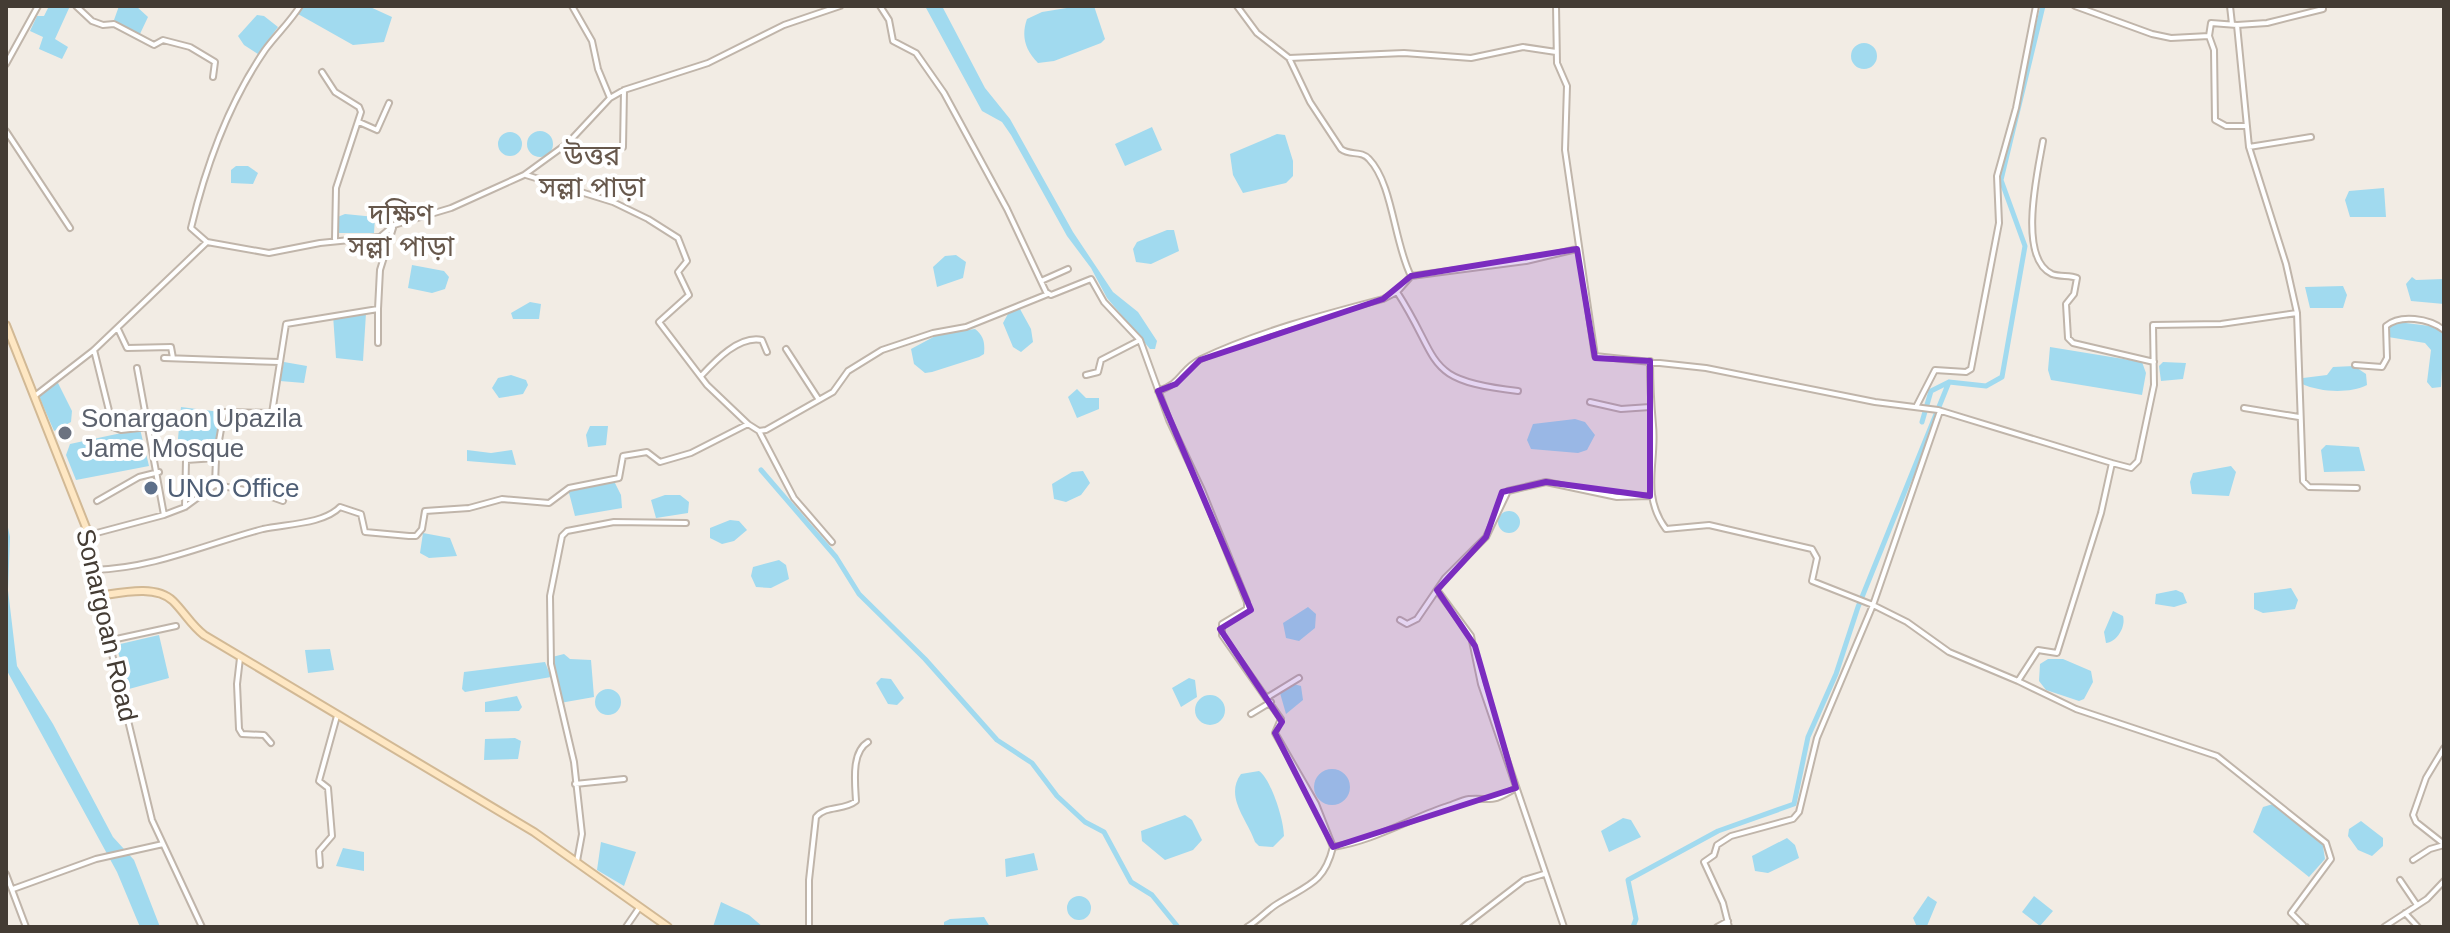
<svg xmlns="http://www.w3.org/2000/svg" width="2450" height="933" viewBox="0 0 2450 933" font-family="Arial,'Noto Sans Bengali',sans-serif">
	<rect width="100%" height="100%" fill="#f2ece4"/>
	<path fill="#a1daef" d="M49 6H70L55 39 68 47 62 59 39 49 43 37 30 31 37 16H44Z
		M119 6H136L148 17 139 36 114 20Z
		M302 6H368L392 17 384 42 353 45 298 14Z
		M925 6H942L985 88 1010 119 1073 232 1113 292 1138 312 1157 341 1155 349H1150L1107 298 1091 268 1067 236 1011 135 1002 122 982 111Z
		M1079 6H1094L1105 39 1101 43 1054 61 1038 63C1025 50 1021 36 1027 19L1042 12Z
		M257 15 264 16 278 27 258 54 244 45 238 36Z
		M1851 56a13 13 0 1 1 26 0a13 13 0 1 1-26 0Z
		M1152 127 1162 150 1125 166 1115 144Z
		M527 144a13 13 0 1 1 26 0a13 13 0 1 1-26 0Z
		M498 144a12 12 0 1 1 24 0a12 12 0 1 1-24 0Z
		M1277 134 1285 135 1293 161V176L1286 183 1243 193 1233 175 1230 154Z
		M236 166H248L258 173 253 184 231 183V170Z
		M2384 188 2386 217H2350L2345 200 2349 191Z
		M345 214 375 217 374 233H336L335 218Z
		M1167 230H1174L1179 251 1151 264 1136 262 1133 249 1137 242Z
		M956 255 966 262 963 278 937 287 933 267 945 256Z
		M412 265 444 271 449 277 445 289 432 293 408 288Z
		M2412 277 2416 280 2444 279V304L2411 301 2406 284Z
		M2343 286 2347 295 2343 308H2310L2305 287Z
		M530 302 541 304 539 319H513L511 313Z
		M1020 309 1031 329 1033 342 1021 352 1013 347 1003 323 1009 312Z
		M366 313 363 361 336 358 333 315Z
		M2398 322 2430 326 2444 333 2441 387 2432 388 2427 382 2431 350 2425 343 2388 337 2390 324Z
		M975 329C984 336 985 343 984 354L979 357 932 372 925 373 914 364 911 349 939 334Z
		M2050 347 2142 362 2146 373 2142 395 2051 380 2048 370Z
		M284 362 307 366 304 383 280 381Z
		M2163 362 2186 363 2183 379 2161 381 2159 366Z
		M2354 366 2366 374 2367 385C2349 394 2320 392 2302 384L2303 378 2327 375 2333 367Z
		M511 375 526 380 528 385 523 394 499 398 492 388 498 378Z
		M57 381 72 411 71 422 54 431 38 394Z
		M1077 389 1086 398H1099V409L1077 418 1068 397Z
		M181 407 220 412 215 450 177 449Z
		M1575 419 1585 422 1595 435 1587 450 1578 453 1531 449 1527 440 1533 424Z
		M590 426H608L606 445 588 447 586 435Z
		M140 429 149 466 76 480 66 455 70 444Z
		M2326 445 2359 447 2365 471 2324 472 2321 450Z
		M467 450 491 453 512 450 516 465 467 461Z
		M2231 466 2236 472 2229 496 2192 494 2190 482 2193 473Z
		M1083 471 1090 483 1081 495 1066 502 1054 499 1052 484 1072 472Z
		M614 481 621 495 622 508 575 516 568 489Z
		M665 495H680L689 502 688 513 656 518 651 500Z
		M1498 522a11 11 0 1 1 22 0a11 11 0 1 1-22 0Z
		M6 518 10 537 8 590 17 666 53 724 113 837 134 860 160 927H140L117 872 6 669Z
		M730 520 739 521 747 530 734 541 722 544 710 538V528Z
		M423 533 450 538 457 556 429 558 420 553Z
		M779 560 786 565 789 579 771 588 756 587 751 576 753 567Z
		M2291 588 2298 600 2295 609 2263 613 2254 609V593Z
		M2176 590 2183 593 2187 603 2174 607 2155 604 2156 594Z
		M1308 607 1316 614 1315 628 1299 641 1286 638 1283 623Z
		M2113 611 2123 616C2126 627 2117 642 2106 643L2104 632Z
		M159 635 169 678 129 689 116 645Z
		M330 649 334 670 308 673 305 650Z
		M564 654 570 659 591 660 594 697 560 703 552 657Z
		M2048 659H2063L2091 671 2093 682 2084 699 2079 701 2046 690 2039 681 2040 664Z
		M545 662 551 677 465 692 462 689 464 672Z
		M881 678 891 679 904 698 897 705 888 704 876 683Z
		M1189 678 1195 680 1197 697 1181 707 1172 688Z
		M1294 684 1301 686 1303 700 1286 714 1280 693Z
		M595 702a13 13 0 1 1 26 0a13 13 0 1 1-26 0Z
		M1195 710a15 15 0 1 1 30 0a15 15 0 1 1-30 0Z
		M517 696 522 707 519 711 485 712V702Z
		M515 738 521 741 518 759 484 760 485 739Z
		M1314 787a18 18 0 1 1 36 0a18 18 0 1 1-36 0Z
		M1259 771C1271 779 1284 820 1284 836L1273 847 1259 846 1255 842C1248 820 1224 797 1241 774Z
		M2273 804 2322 840 2325 859 2309 877 2253 832 2263 807Z
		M1185 815 1192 820 1202 840 1193 850 1165 860 1142 841 1141 831Z
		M1623 818 1631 820 1641 837 1609 852 1601 831Z
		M2361 821 2383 838V846L2372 856 2358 850 2348 836 2349 829Z
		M1787 838 1795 845 1799 858 1768 873 1755 871 1752 856Z
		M601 842 636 852 624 886 597 870Z
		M343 848 364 852V871L336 866Z
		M1034 853 1038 870 1006 877 1005 859Z
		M1928 896 1937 902 1927 926 1917 927 1913 918Z
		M2034 896 2053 911 2040 926 2022 912Z
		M1067 908a12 12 0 1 1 24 0a12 12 0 1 1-24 0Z
		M721 902 749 915 763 927H713Z
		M984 917 990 927H944V922L950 919Z"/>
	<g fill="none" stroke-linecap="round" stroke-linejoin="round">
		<path stroke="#a1daef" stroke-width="5" d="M1922 422 1931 391 1949 382 1986 386 2002 377 2025 246 2001 180 2043 6
			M761 470 836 557 859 594 925 659 997 740 1032 763 1057 796 1085 822 1104 832 1131 882 1152 895 1178 927
			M1633 927 1636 919 1628 880 1718 831 1794 804 1808 737 1836 674 1858 607 1949 382"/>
		<defs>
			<path id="street" d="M76 6 92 21 103 25 114 24 154 45 163 40 190 47 215 62 213 77
				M572 6 592 41 598 69 610 98
				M880 6 889 20 893 41 916 53 944 93 1007 209 1046 292 1051 295 1091 279 1104 302 1140 340
				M1237 6 1257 33 1289 58 1310 102 1341 149C1350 156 1361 150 1369 159 1393 184 1394 243 1411 276
				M1556 6 1557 63 1567 86 1565 150 1595 356 1706 368 1875 402 1938 410 2112 463
				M2075 6 2152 34 2171 38 2209 36 2211 23 2237 25
				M2230 6 2232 24
				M2323 6V9L2267 23 2237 25 2249 147 2286 264 2297 313 2303 481 2309 487 2357 488
				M2209 36 2214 50 2215 120 2226 126H2245
				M1289 58 1404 53 1471 58 1523 47 1556 52
				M6 64 38 6
				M322 72 335 92 359 107 361 112 336 188 335 239
				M359 122 377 130 389 103
				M6 131 70 228
				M2043 141C2038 170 2017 258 2052 274 2060 277 2070 275 2077 278L2074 294 2066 304 2068 338 2073 343 2154 362
				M623 147 624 90
				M2249 147 2311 137
				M526 175 613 202 648 219 678 238 687 261 678 272 689 295 659 322 707 385 748 424
				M207 242 191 228C206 165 228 104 265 50 276 35 290 22 300 6
				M1041 281 1068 269
				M1397 292C1443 363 1421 380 1518 391
				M118 329 127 348 171 347 173 358
				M378 343V309
				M786 349 819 400
				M94 350 113 427 121 430 148 427
				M164 358 279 362
				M1650 361C1650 383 1651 403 1653 425 1657 462 1640 494 1666 529L1709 525 1812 549 1817 558 1812 581 1873 605 1907 622 1949 652 2018 681 2038 650 2057 653 2101 513 2112 463 2131 468 2138 461 2154 385 2153 325 2221 324 2297 313
				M2355 365 2382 367 2387 358 2386 326C2400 314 2429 318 2444 330
				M137 368 164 515
				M1086 375 1098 372 1101 360 1140 340 1169 420 1202 490 1247 602V609L1222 624V635L1281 719 1275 733 1316 804 1333 847C1373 841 1407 820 1445 807 1452 805 1462 800 1469 799 1495 798 1491 803 1516 788
				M701 376C715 361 739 335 762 340L767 352
				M1158 391C1183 383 1180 369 1201 359 1258 332 1322 315 1383 299L1397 292 1411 276 1526 261 1577 249
				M36 395 94 350 207 242 269 253 320 243 380 237 394 225 451 208 524 175 568 143 610 98 624 90 708 63 784 25 840 6
				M1590 402 1621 409 1650 407
				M1916 407 1935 370 1966 372 1971 369 1999 223 1997 176 2016 108 2036 6
				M2244 408 2299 417
				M759 431 794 498 832 542
				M215 485 258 492 283 501
				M97 501 139 477 159 472
				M185 507 186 460 216 458 224 412 272 413 286 324 378 309 380 270 393 228
				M89 535 164 515 185 507 215 485 216 458
				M94 570C155 568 206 544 263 529 286 524 324 524 340 507L361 514 365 532 409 536H416L422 529 425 511 469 508 502 499 549 503 569 488 619 478 623 456 647 452 660 462 691 453 748 424 759 431 766 430 833 392 848 371 882 350 933 333 966 327 1048 294
				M1437 590 1471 636 1481 684 1564 927
				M98 596 152 820 202 927
				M1400 620 1407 624 1417 619 1445 578 1486 537 1508 491 1546 482 1617 497 1650 496
				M107 641 176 626
				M240 658 237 684 239 729 242 734 264 735 271 743
				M2018 681 2076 709 2217 756 2326 843 2331 859 2291 913 2303 925
				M1268 697 1299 678
				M1251 714 1271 702
				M2444 748 2426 778 2413 815 2416 822 2444 844
				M575 784 624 779
				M2413 860 2430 849 2444 845
				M577 861 582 834 574 762 551 664 550 596 562 536 567 531 614 522 686 523
				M320 865 319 851 332 836 328 788 319 781 337 716
				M6 874 26 927
				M2400 880 2417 905
				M13 889 96 859 163 844
				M2405 913 2418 927
				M626 927 639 908
				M809 927V880L816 817C826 805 844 811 856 801 855 783 851 752 868 742
				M1247 927C1258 921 1266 911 1277 904 1307 885 1324 884 1333 847
				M1463 927 1524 880 1544 874
				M1717 927 1728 921
				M1729 927 1723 903 1704 862 1714 855 1717 845 1731 836 1793 819 1799 812 1817 738 1873 605 1940 411
				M2300 927H2306
				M2384 927 2427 899 2444 881"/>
			<path id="secondary" d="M6 325 89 535 98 596C120 593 156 584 173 601 185 613 191 625 204 635L534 832 668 927"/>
		</defs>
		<use href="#street" stroke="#c0b5aa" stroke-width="8"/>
		<use href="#secondary" stroke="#d2b995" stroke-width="10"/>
		<use href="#street" stroke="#fff" stroke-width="4"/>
		<use href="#secondary" stroke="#fee7c3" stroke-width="6"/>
	</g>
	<path fill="#7b2cbf" fill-opacity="0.2" stroke="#7b2cbf" stroke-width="6" stroke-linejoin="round" d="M1577 249 1595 358 1650 361V496L1546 482 1502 492 1486 537 1437 590 1475 646 1516 788 1333 847 1275 733 1282 722 1220 629 1251 610 1158 391 1176 384 1200 360 1383 299 1411 276Z"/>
	<circle fill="#6b7280" stroke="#fff" stroke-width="3" cx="65" cy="433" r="8"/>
	<circle fill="#5c6f8a" stroke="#fff" stroke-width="3" cx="151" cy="488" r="8"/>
	<g text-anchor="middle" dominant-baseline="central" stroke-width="8" stroke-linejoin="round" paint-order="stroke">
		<g font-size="26" fill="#5b616d" stroke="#fff" text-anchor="start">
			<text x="81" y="418">Sonargaon Upazila<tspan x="81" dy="30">Jame Mosque</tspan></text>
		</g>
		<g font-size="26" fill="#4e5e75" stroke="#fff" text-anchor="start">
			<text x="167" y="488">UNO Office</text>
		</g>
		<g font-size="26" fill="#443c34" stroke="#fff">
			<text transform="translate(107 625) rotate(77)">Sonargoan Road</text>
		</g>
		<g font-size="28" fill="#67584c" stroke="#fff">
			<text x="592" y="155">উত্তর<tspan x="592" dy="32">সল্লা পাড়া</tspan></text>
			<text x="401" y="214">দক্ষিণ<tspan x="401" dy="32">সল্লা পাড়া</tspan></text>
		</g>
	</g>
	<rect width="2450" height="933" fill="none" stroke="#443c34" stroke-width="16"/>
</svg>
